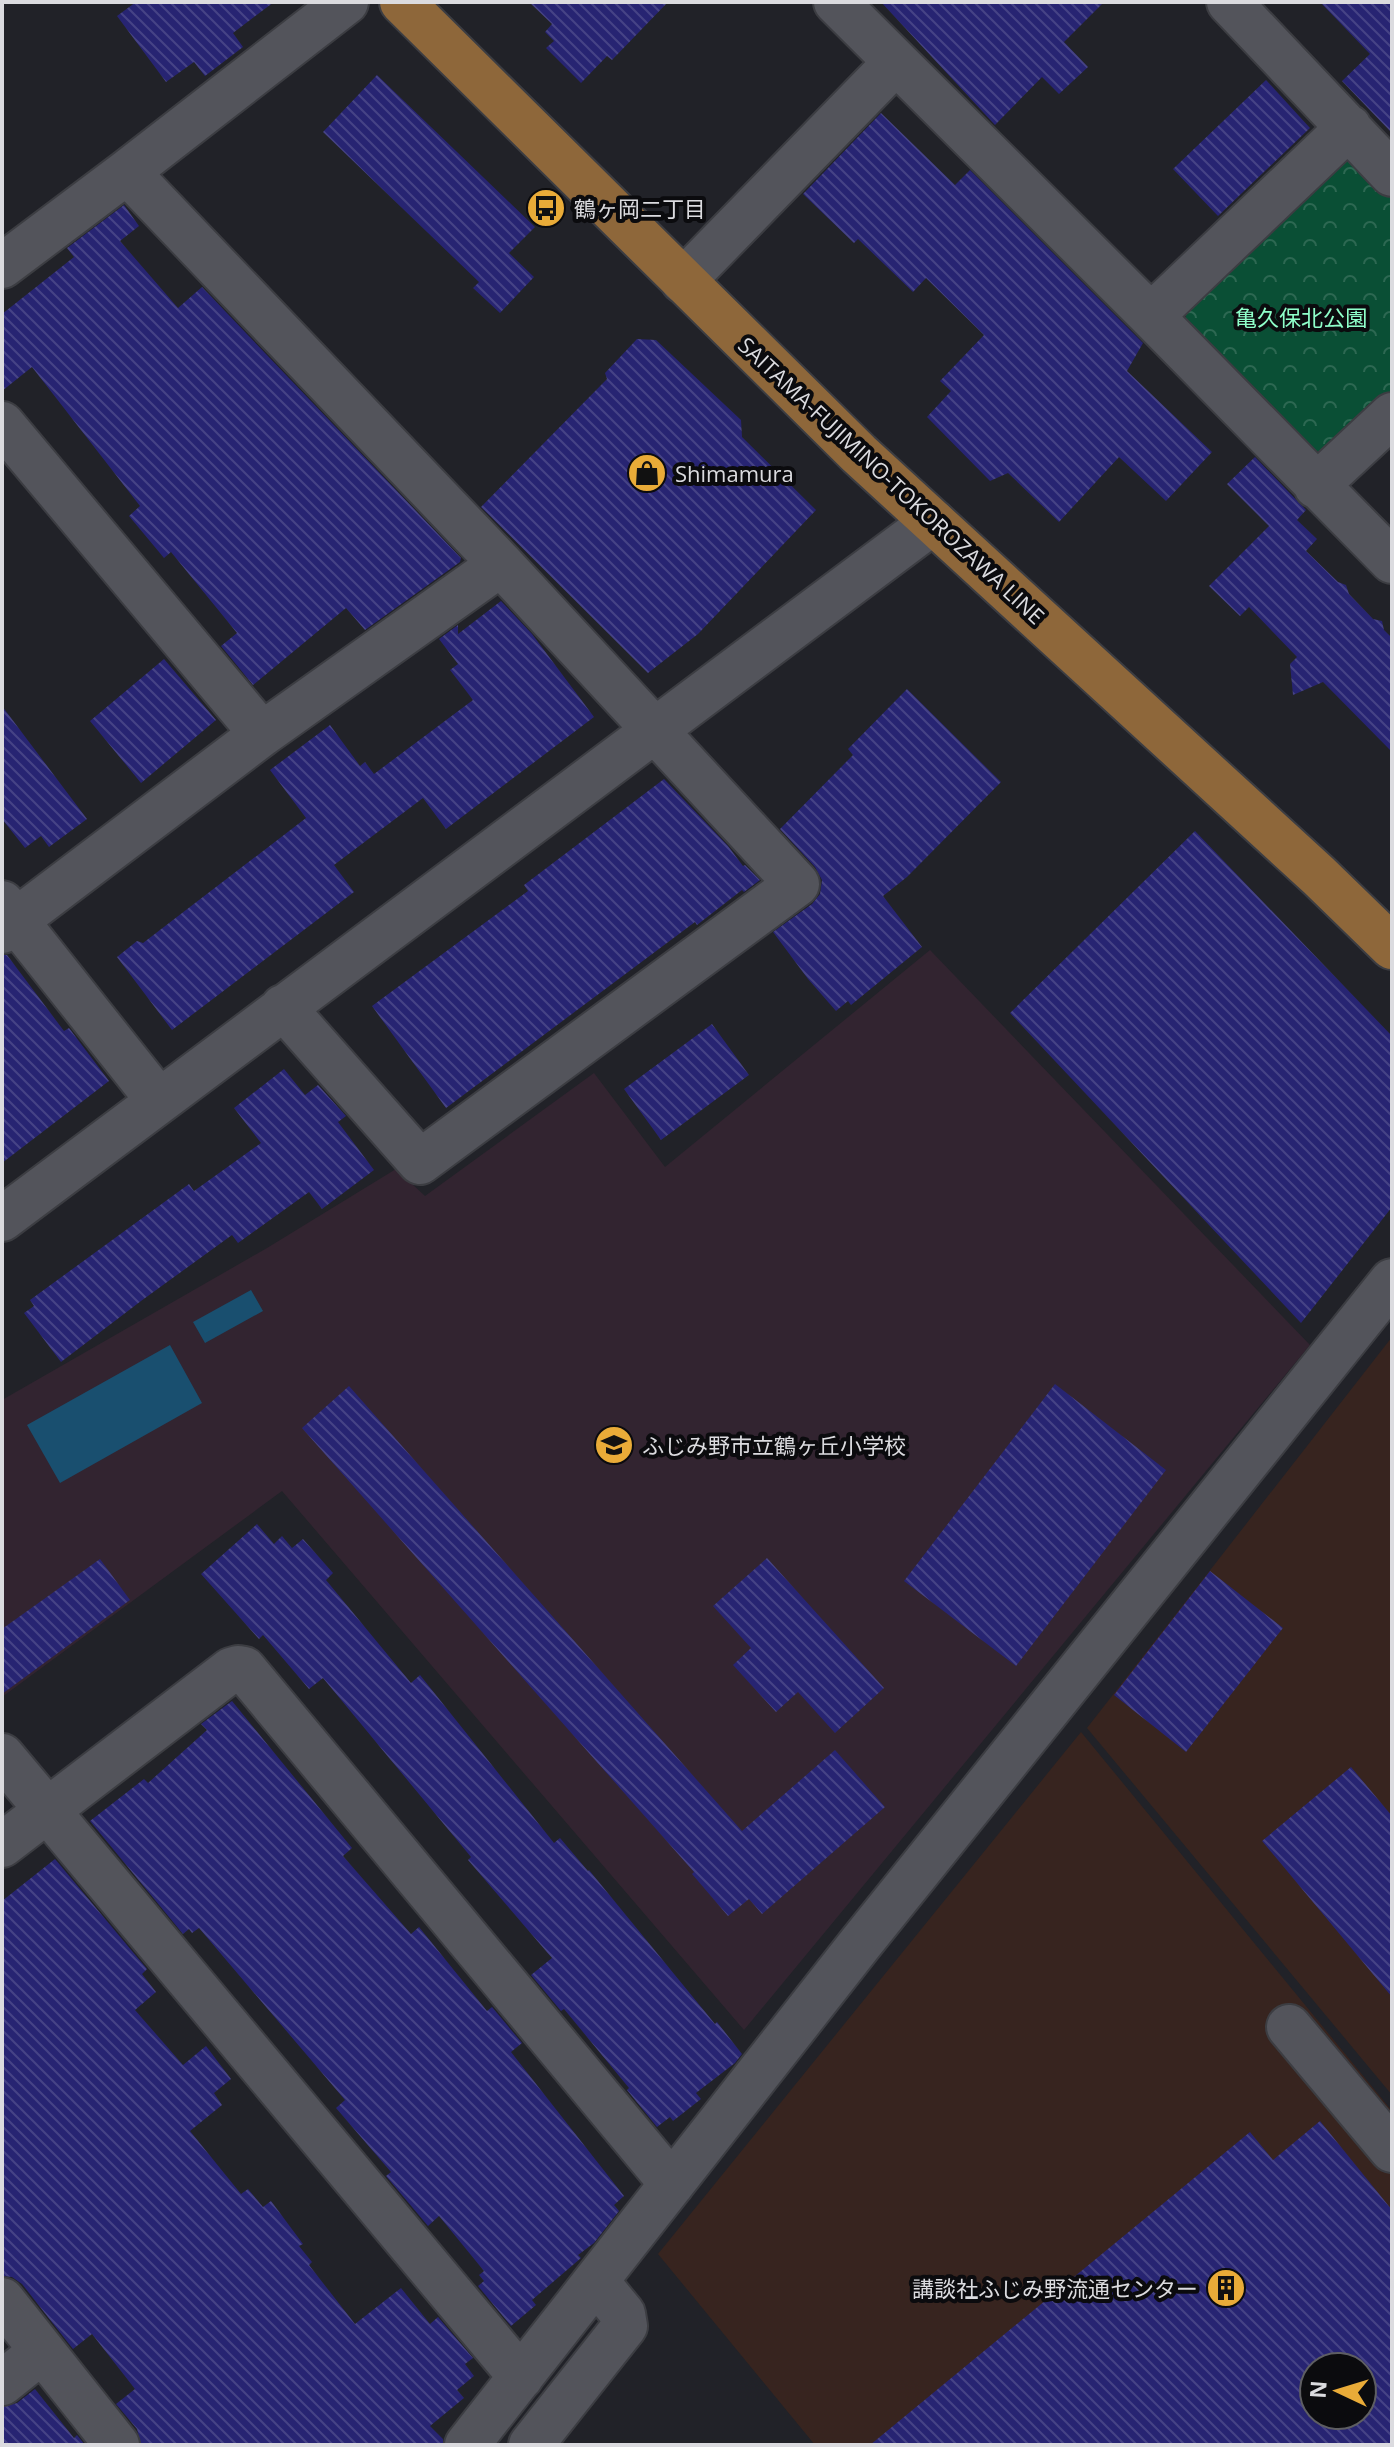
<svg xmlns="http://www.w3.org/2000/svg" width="1394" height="2447" viewBox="0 0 1394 2447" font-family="'Open Sans','Noto Sans JP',sans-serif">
	<defs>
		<pattern id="park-crowns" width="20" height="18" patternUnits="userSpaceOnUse" patternTransform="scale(2)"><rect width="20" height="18" fill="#0a4f35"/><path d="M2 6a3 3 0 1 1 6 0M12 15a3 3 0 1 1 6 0" fill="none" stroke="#2d6852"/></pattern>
		<pattern id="building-back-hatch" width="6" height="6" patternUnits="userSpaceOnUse" patternTransform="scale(2)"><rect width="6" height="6" fill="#272472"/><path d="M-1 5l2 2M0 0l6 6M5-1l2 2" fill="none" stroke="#464386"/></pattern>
	</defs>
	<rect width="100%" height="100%" fill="#212228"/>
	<path fill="#37241f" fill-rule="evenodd" d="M1392 1337V2095L1087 1728Z
		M1081 1732 1392 2111V2445H815L658 2254ZM1314 2367H1362V2415H1314Z"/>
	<path fill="#322430" d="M930 950 1310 1345 744 2030 282 1491 2 1697V1400L267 1248 396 1169 425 1196 594 1073 665 1167Z"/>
	<path fill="url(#park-crowns)" d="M1336 156H1358L1392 192V394L1332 450 1308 452 1185 327 1187 301Z"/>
	<path fill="#194f6f" d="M251 1290 263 1311 205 1343 193 1322Z
		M170 1345 202 1403 60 1483 27 1425Z"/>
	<path fill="url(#building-back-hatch)" fill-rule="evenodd" d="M136 2H274L233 33 243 47 205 76 194 62 166 82 117 16Z
		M529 2H668L612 60 607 56 581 83 546 48 554 41 545 32 552 24Z
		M881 2H1104L1064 42 1088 67 1059 94 1042 77 995 125Z
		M1320 2H1392V133L1342 81 1370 54Z
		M377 75 535 227 509 253 534 277 500 313 473 288 479 282 323 132Z
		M1266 80 1310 128 1218 216 1173 169Z
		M881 113 955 185 970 170 1143 343 1127 371 1212 452 1166 501 1119 457 1059 522 1008 473 990 481 927 417 951 391 940 381 984 335 926 278 913 292 858 239 854 243 803 194Z
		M124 205 139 226 120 241 178 308 202 287 461 558 460 562 365 630 346 608 253 685 221 646 237 633 171 552 164 558 129 516 140 506 32 367 2 391V314L74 257 67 248Z
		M637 339 656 340 741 420 742 437 816 510 698 634 648 673 481 507 607 379 605 373Z
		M1255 457 1306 510 1297 520 1317 539 1306 551 1338 582 1346 585 1349 594 1373 619 1382 621 1384 630 1392 638V752L1323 682 1293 695 1290 664 1297 657 1249 607 1240 616 1209 586 1269 526 1227 484Z
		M501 601 532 634 594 717 446 829 423 798 334 865 354 892 172 1030 117 957 137 941 143 943 306 818 270 770 330 725 360 766 365 762 374 774 473 700 450 670 458 664 439 639 458 625V634Z
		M164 659 216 720 141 783 90 721Z
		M907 689 1001 782 907 877 883 896 922 947 851 1005 848 1001 836 1011 808 979 773 932 812 904 820 894 822 880 815 867 780 829 853 755 848 749Z
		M2 706 87 819 49 847 41 836 25 848 2 819Z
		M664 779 728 846 743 866 745 865 760 880 744 892 742 890 697 925 695 922 446 1108 372 1006 528 891 524 885Z
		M1195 831 1392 1036V1207L1301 1323 1010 1013Z
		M2 955H7L64 1031 69 1028 109 1081 2 1163Z
		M712 1024 749 1075 661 1140 624 1089Z
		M284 1069 305 1095 318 1085 346 1116 338 1122 374 1170 322 1209 309 1192 238 1243 232 1235 141 1301 61 1362 24 1313 34 1306 30 1300 189 1184 194 1191 261 1143 234 1108Z
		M1055 1384 1166 1470 1016 1666 904 1581Z
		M349 1386 742 1831 835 1750 885 1807 762 1914 749 1899 728 1916 692 1874 694 1872 302 1428Z
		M257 1524 274 1544 282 1536 292 1548 303 1539 333 1573 326 1580 411 1683 420 1675 554 1843 560 1838 588 1871 589 1870 715 2024 717 2022 742 2054 735 2063 696 2093 701 2099 673 2121 670 2117 657 2127 627 2090 629 2088 564 2009 561 2011 531 1975 552 1958 468 1860 471 1857 323 1678 309 1689 263 1635 259 1639 201 1574Z
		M767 1558 884 1688 835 1733 798 1692 776 1712 733 1665 751 1648 713 1606Z
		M100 1559 130 1600 2 1694V1629Z
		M1210 1571 1283 1628 1186 1752 1114 1695Z
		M232 1701 352 1848 343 1856 411 1934 419 1927 487 2011 492 2007 522 2043 511 2052 624 2196 614 2205 619 2211 594 2243 578 2255 581 2258 532 2300 536 2305 511 2326 478 2286 484 2281 479 2275 484 2271 439 2216 428 2226 386 2176 391 2172 336 2108 345 2100 199 1928 192 1933 189 1929 183 1934 90 1821 144 1779 148 1783 207 1730 201 1724Z
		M1351 1767 1392 1816V1997L1262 1841Z
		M55 1859 147 1969 142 1974 156 1992 135 2010 183 2065 206 2046 231 2079 214 2093 222 2105 190 2131 241 2194 248 2189 263 2207 271 2201 303 2244 299 2246 312 2262 309 2265 355 2324 401 2288 430 2324 438 2317 473 2358 465 2364 474 2376 457 2390 464 2398 430 2426 443 2439V2445H141L137 2429 116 2404 135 2389 92 2334 73 2349 22 2284 12 2277 2 2276V1901Z
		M1320 2121 1392 2210V2445H870L1250 2132 1273 2160ZM1314 2367H1362V2415H1314Z
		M35 2389 74 2438 77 2435 85 2445H2V2407L17 2403Z"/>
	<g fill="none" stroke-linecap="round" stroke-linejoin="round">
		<defs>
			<path id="minor" d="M836 2 1151 316 1392 561
				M1229 2 1392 174
				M127 172 501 564 797 884 420 1162 283 1007
				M2 266 127 172 346 2
				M683 281 895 63
				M1151 316 1349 127
				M2 424 262 734
				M1316 486 1392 415
				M2 903 159 1101
				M2 931 262 734 501 564
				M2 1219 933 522
				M2 1756 521 2377
				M2 1845 231 1670 238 1668 244 1669 672 2184
				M1289 2027 1392 2150
				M2 2300 117 2445
				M2 2383 42 2351
				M467 2445 860 1944 1392 1281
				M531 2445 625 2326 623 2314 596 2281"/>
			<path id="major" d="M402 2 859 454 1319 876 1392 947"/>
		</defs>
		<use href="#minor" stroke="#3c3d42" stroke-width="48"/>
		<use href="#major" stroke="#3c3d42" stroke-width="48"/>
		<use href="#minor" stroke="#53545b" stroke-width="44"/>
		<use href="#major" stroke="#8e673a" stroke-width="44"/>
	</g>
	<defs>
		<symbol id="bus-disc" viewBox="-11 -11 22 22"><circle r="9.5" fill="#e9ab38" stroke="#0b0b0e"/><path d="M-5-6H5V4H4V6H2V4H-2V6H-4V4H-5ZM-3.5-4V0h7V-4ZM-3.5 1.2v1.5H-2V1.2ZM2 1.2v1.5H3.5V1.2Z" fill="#111"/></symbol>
		<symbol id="shop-disc" viewBox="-11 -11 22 22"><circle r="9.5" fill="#e9ab38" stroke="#0b0b0e"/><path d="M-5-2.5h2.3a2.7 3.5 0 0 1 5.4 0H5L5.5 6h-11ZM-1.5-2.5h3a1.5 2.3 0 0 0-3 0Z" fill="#111"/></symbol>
		<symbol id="school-disc" viewBox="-11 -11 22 22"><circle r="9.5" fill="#e9ab38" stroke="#0b0b0e"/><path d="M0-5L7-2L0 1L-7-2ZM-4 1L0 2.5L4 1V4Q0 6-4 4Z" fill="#111"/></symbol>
		<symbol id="building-disc" viewBox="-11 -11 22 22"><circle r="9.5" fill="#e9ab38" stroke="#0b0b0e"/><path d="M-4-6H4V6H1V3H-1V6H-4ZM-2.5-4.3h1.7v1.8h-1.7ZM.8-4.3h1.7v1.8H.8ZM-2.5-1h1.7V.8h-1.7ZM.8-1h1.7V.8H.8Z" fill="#111"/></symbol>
	</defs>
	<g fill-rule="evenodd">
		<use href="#bus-disc" x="524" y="186" width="44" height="44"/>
		<use href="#shop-disc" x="625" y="451" width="44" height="44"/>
		<use href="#school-disc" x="592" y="1423" width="44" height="44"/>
		<use href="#building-disc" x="1204" y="2266" width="44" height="44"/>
	</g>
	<g text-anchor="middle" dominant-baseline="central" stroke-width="8" stroke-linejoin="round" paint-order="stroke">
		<g font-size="22" fill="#dbdbdf" stroke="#0b0b0e" text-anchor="start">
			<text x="574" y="208">鶴ヶ岡二丁目</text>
			<text x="675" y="473">Shimamura</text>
			<text x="642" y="1445">ふじみ野市立鶴ヶ丘小学校</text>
			<text x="1198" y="2288" text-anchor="end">講談社ふじみ野流通センター</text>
		</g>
		<g font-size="22" fill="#8fffca" stroke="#0b0b0e">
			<text x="1301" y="317">亀久保北公園</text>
		</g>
		<g font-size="22" fill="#dbdbdf" stroke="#0b0b0e">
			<text transform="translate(892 480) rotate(43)">SAITAMA-FUJIMINO-TOKOROZAWA LINE</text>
		</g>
	</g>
	<rect width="1394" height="2447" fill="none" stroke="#dbdbdf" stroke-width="8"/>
	<g transform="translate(1338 2391) rotate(274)"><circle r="38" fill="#0b0b0e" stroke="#5e5e62" stroke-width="2"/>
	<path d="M0-6L14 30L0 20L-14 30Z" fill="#e9ab38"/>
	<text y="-12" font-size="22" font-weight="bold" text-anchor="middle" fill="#dbdbdf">N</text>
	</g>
</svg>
